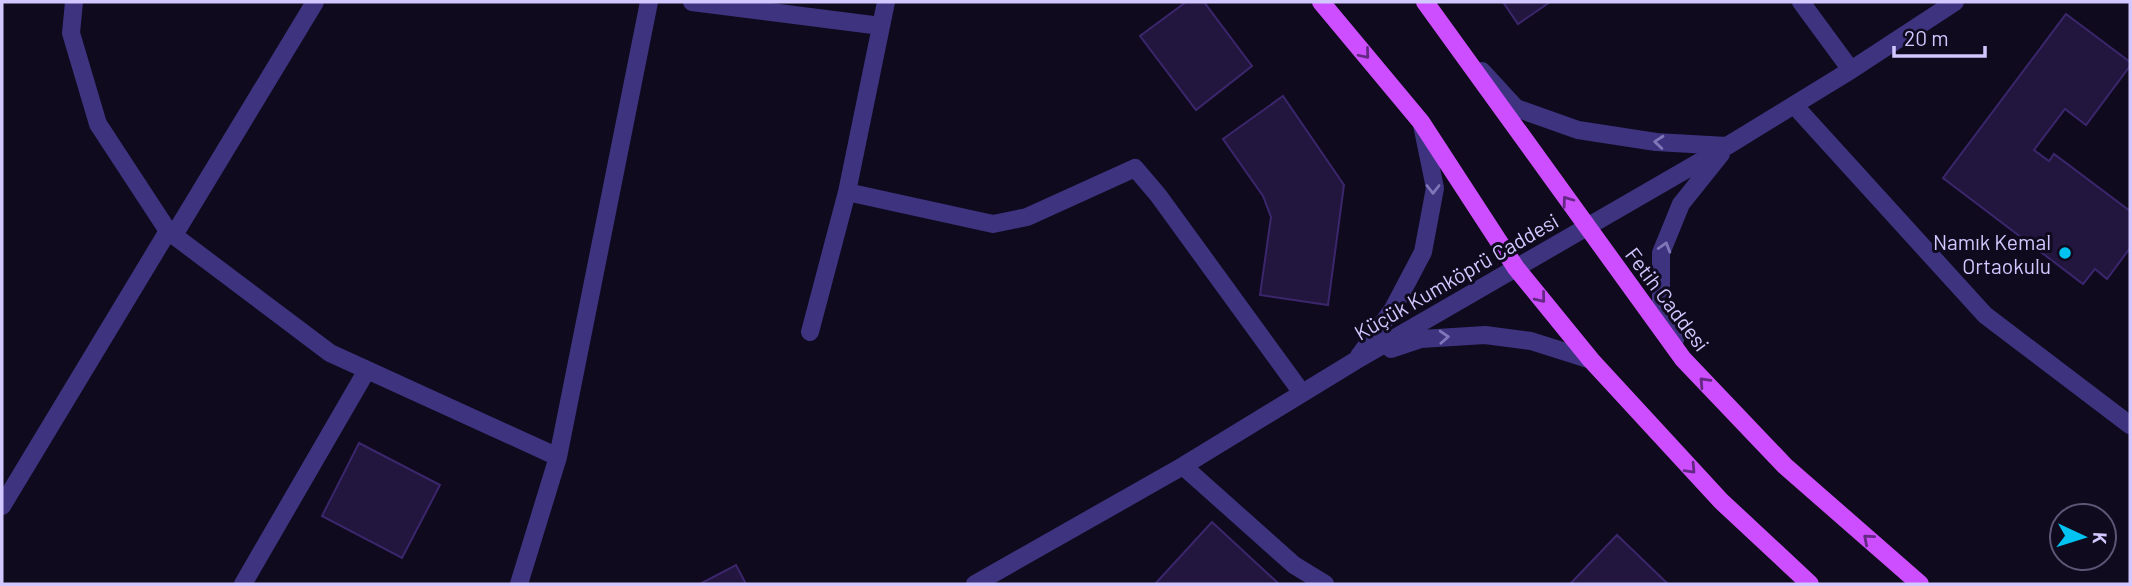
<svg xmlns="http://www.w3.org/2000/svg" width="2132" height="586" viewBox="0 0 2132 586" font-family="Barlow,sans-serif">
	<rect width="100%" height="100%" fill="#0f0a1d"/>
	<path fill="#22163f" stroke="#3b266c" stroke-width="2" d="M1186 2H1204L1252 66 1196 110 1140 36Z
		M1503 2H1550L1518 24Z
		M2066 14 2130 62V66L2086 125 2065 109 2034 150 2049 161 2054 154 2130 211V248L2107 279 2095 269 2083 284 1943 178Z
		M1283 96 1344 185 1328 305 1260 295 1271 217 1263 196 1223 139Z
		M359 443 440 485 402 558 322 516Z
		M1212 522 1279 584H1155Z
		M1617 535 1668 584H1570Z
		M736 565 746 584H700Z"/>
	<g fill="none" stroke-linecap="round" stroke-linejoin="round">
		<path stroke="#3d337f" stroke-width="18" d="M74 2 71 33 98 124 168 231 330 353 558 457
			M692 2 881 26
			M886 2 847 192 993 224 1027 217 1135 168 1158 195 1302 393
			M1801 2 1851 70
			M1482 71 1516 108 1578 130 1656 142 1727 146
			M1794 105 1985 315 2130 425
			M174 235 315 2
			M810 332 847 192
			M1675 340 1661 310V253L1681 204 1721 154
			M1391 349 1421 339 1485 335 1531 341 1591 360
			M1359 356 1393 309 1423 252 1435 188 1422 125
			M1183 466 1294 565 1325 584
			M2 506 168 231
			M243 584 367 370
			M519 584 558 457 649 2
			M975 584 1183 466 1355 361 1727 146 1851 70 1955 2"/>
		<path stroke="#cd4eff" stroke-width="18" d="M1321 2 1421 122 1516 268 1591 360 1721 501 1810 584
			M1425 2 1683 359 1785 466 1920 584"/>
	</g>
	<defs><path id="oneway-chevron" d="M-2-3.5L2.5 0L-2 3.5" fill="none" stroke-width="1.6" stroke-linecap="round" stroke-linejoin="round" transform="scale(1.75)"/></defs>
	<g stroke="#642983">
		<use href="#oneway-chevron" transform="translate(1365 54) rotate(50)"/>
		<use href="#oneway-chevron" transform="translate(1567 201) rotate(-126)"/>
		<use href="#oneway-chevron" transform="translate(1541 298) rotate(51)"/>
		<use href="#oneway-chevron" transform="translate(1704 382) rotate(-133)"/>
		<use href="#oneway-chevron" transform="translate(1691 469) rotate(47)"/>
		<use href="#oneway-chevron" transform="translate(1868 539) rotate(-139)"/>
	</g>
	<g stroke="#8076b9">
		<use href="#oneway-chevron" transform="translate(1659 142) rotate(-175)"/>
		<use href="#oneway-chevron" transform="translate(1433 189) rotate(90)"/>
		<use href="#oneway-chevron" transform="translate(1665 247) rotate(-73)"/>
		<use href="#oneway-chevron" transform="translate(1444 337) rotate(-3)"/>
	</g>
	<circle fill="#00c3f2" stroke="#0f0a1d" stroke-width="2.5" cx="2065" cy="253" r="7"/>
	<g text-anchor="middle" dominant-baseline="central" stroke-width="6" stroke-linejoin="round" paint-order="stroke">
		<g font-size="21" fill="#d2c7ff" stroke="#0f0a1d" text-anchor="end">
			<text x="2051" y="241">Namık Kemal<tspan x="2051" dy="24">Ortaokulu</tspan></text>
		</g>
		<g font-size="21" fill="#d2c7ff" stroke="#0f0a1d">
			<text transform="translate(1456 276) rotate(-30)">Küçük Kumköprü Caddesi</text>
			<text transform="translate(1668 299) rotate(53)">Fetih Caddesi</text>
		</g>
	</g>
	<rect width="2132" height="586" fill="none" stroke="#d2c7ff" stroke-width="7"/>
	<g transform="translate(2083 537) rotate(94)"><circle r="33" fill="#0f0a1d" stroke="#5d5677" stroke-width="2"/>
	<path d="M0-5L12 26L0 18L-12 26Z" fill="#00c3f2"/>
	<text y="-10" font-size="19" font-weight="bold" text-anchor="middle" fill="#d2c7ff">K</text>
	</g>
	<path d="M1894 46v10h91v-10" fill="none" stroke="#d2c7ff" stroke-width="3.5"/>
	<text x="1904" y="46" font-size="21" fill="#d2c7ff" stroke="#0f0a1d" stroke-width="5" paint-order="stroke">20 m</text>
</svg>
